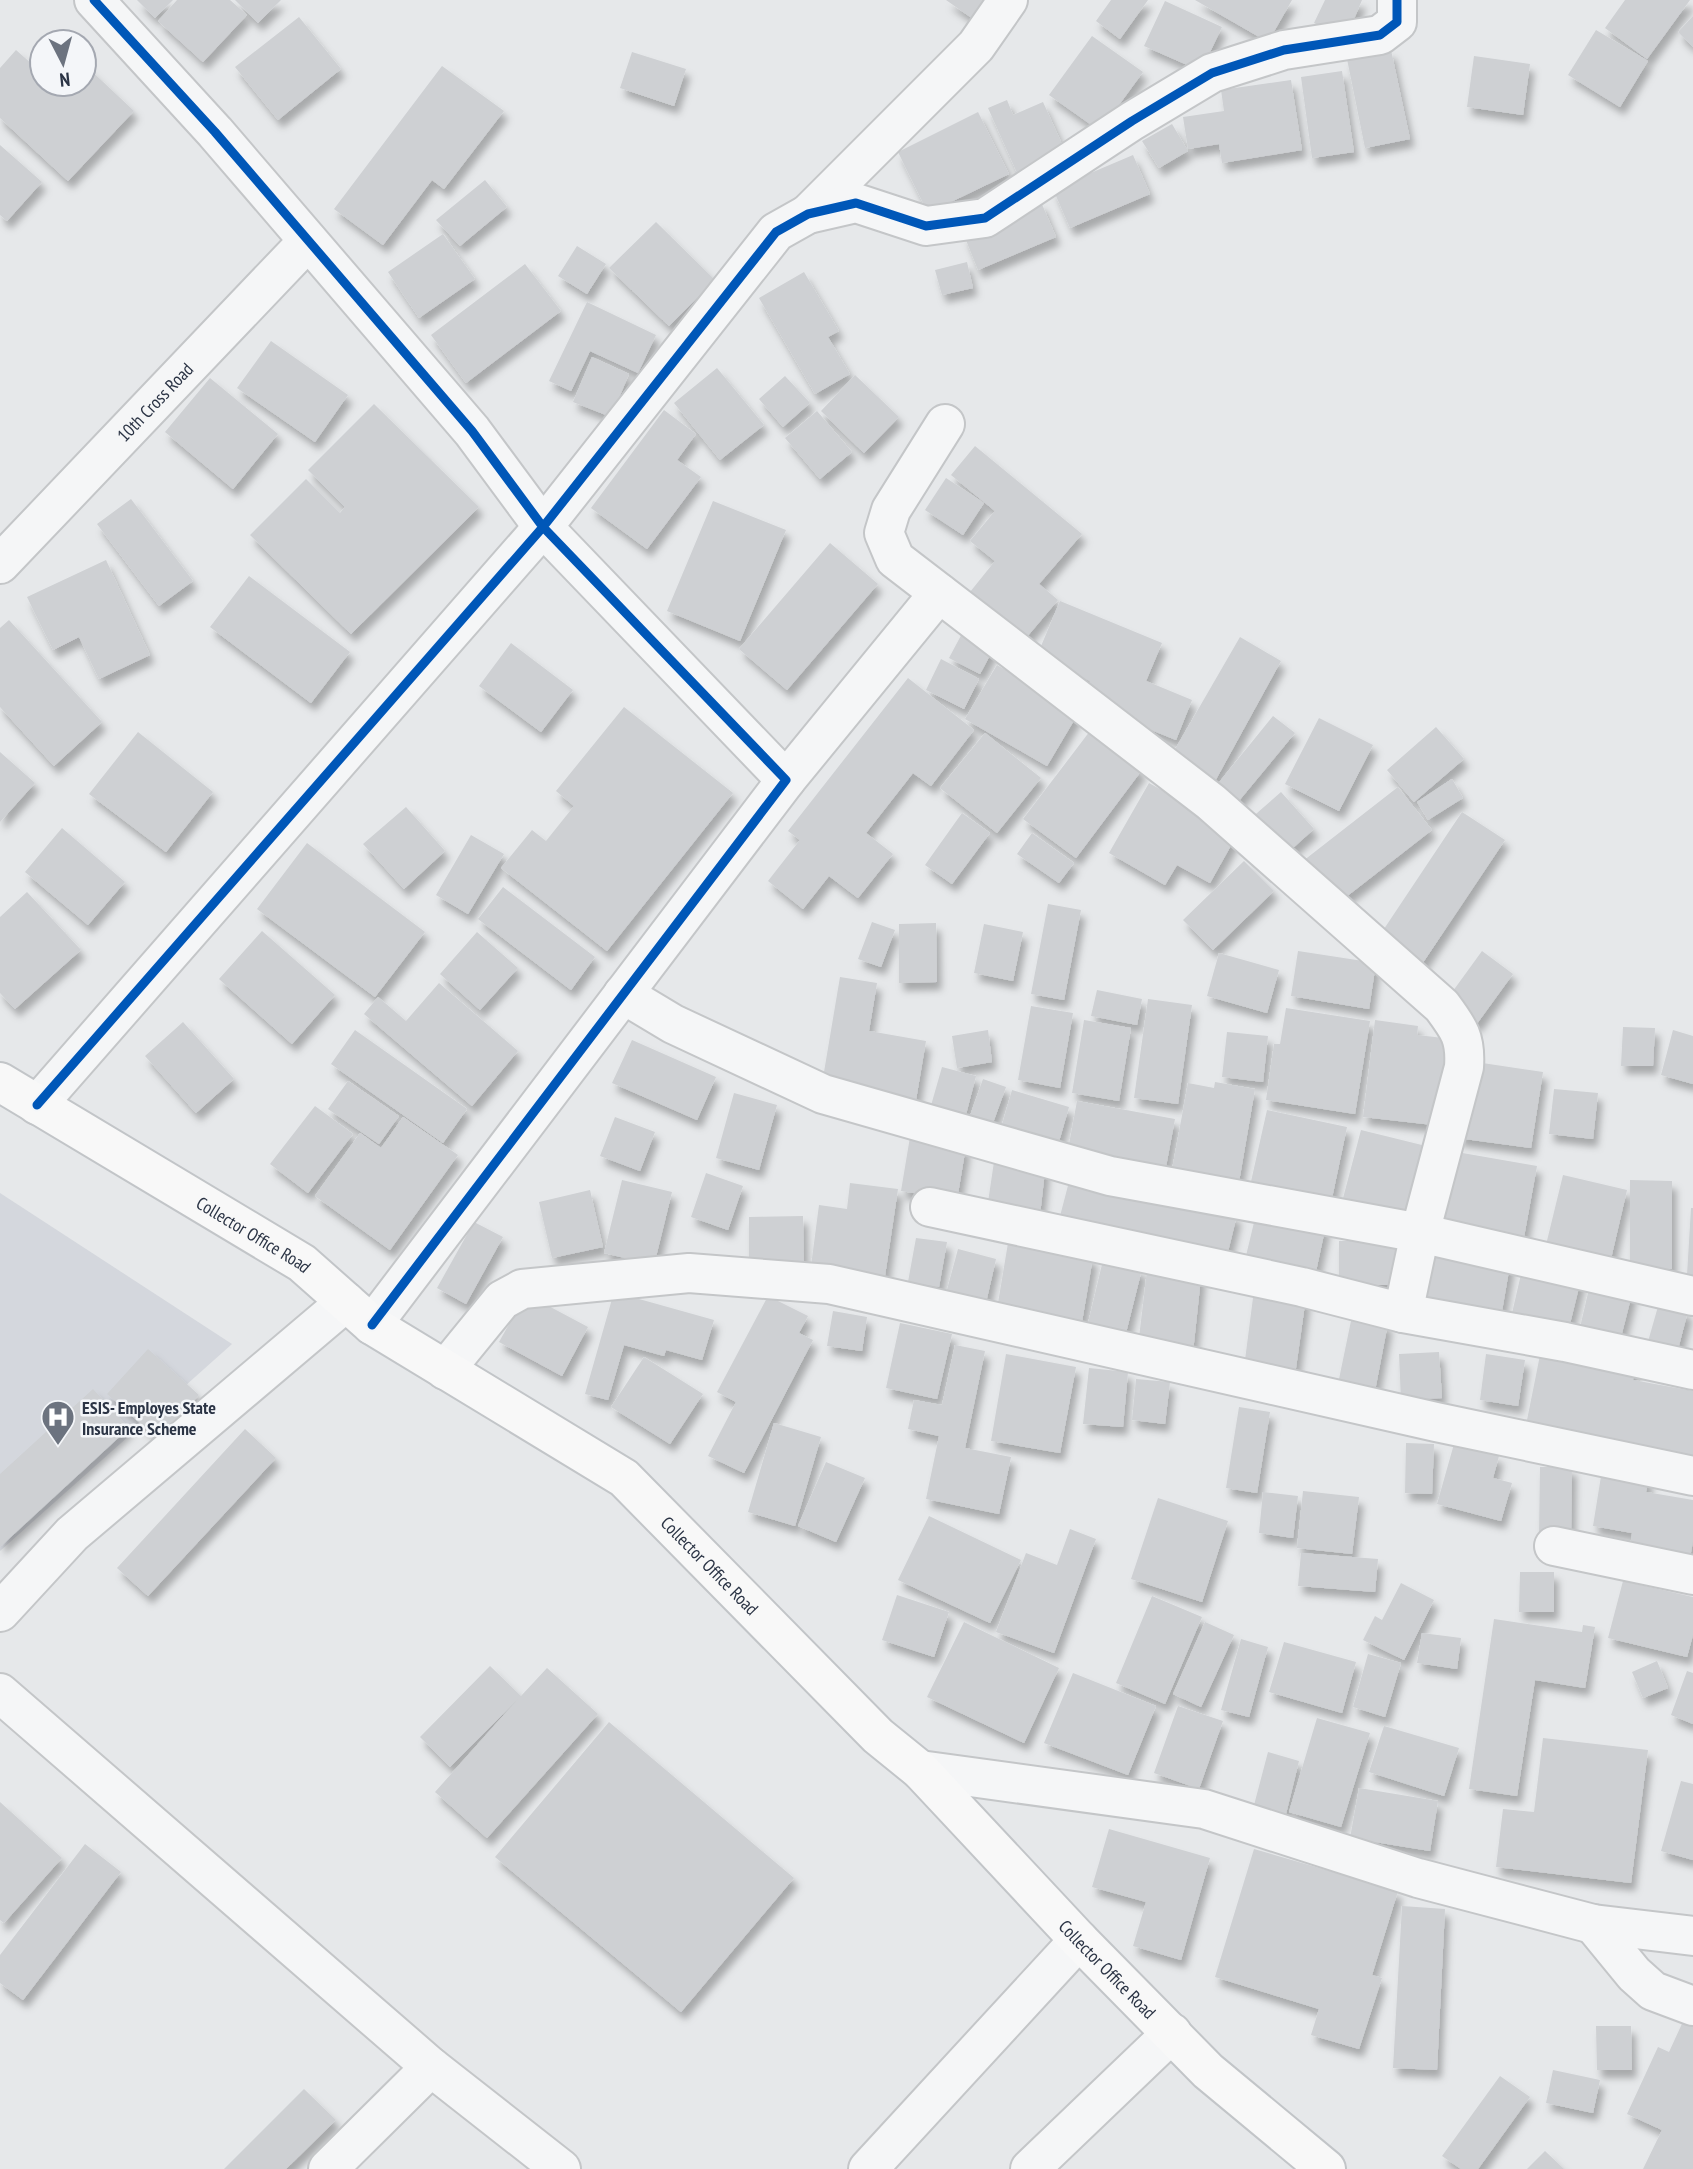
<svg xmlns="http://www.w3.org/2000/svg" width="1693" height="2169" viewBox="0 0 1693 2169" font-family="'PT Sans Narrow',sans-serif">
	<defs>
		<filter id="shadow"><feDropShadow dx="4.5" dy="8" stdDeviation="3.5" flood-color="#0004"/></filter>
	</defs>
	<rect width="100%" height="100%" fill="#e6e8ea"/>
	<path fill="#d4d7dd" d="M0 1193 232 1344 0 1551Z"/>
	<path fill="#ced0d3" filter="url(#shadow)" d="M137 0H173L155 18Z
		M177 0H230L247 15 203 62 158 21Z
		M235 0H281L258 23Z
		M946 0H991L976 21Z
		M1111 0H1148L1120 39 1096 21Z
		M1195 0H1292L1268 42Z
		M1325 0H1362L1346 38 1314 23Z
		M1625 0H1690L1647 59 1605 28Z
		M1165 1 1222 27 1201 71 1144 46Z
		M1693 16V47L1678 32Z
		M299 17 341 69 278 120 235 67Z
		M1596 30 1648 61 1620 107 1568 75Z
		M1092 36 1143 72 1100 131 1049 95Z
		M16 50 42 73V84H84V64L134 111 68 181 0 118V68Z
		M1391 50 1410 139 1365 148 1347 59Z
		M632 52 686 69 674 106 620 88Z
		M1474 56 1530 64 1523 115 1467 107Z
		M442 66 504 111 444 189 432 180 383 245 334 209Z
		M1342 71 1354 152 1312 158 1301 77Z
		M1291 80 1302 150 1222 163 1219 144 1188 149 1183 117 1224 111 1221 90Z
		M1007 100 1013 115 1043 102 1066 153 1018 175 988 108Z
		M978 112 1009 174 928 213 898 152Z
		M1172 124 1188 151 1159 168 1142 141Z
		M0 145 42 182 7 221 0 215Z
		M1133 155 1150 194 1070 228 1053 189Z
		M485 180 507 207 460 246 436 220Z
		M1041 202 1056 237 978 270 964 235Z
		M656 222 715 280 669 326 609 268Z
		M443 234 475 279 419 318 388 272Z
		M577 246 606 264 587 294 558 276Z
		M967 262 973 288 942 295 935 270Z
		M525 264 561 311 466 383 431 335Z
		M804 272 839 331 828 337 850 374 815 394 759 298Z
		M587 302 656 335 638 373 590 351 571 391 549 381Z
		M271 341 348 395 315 442 237 388Z
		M592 357 629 374 611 417 573 402Z
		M717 368 764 425 720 460 674 403Z
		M855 375 899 417 864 453 821 411Z
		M785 376 810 403 783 427 759 399Z
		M210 378 278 434 233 489 165 432Z
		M374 404 479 507 351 634 250 535 306 479 340 513 345 507 308 470Z
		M664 410 696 434 677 460 701 477 647 549 591 508Z
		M817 411 852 452 820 479 785 438Z
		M975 446 1082 534 1039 584 1058 600 1026 638 970 592 995 561 970 541 995 511 951 475Z
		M946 478 984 503 963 535 925 510Z
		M131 499 193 581 159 606 97 524Z
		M713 501 786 530 740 641 667 611Z
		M830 543 878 584 787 690 739 649Z
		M106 560 150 655 99 679 79 637 53 650 27 597Z
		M249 576 350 652 311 703 210 627Z
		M1060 601 1162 643 1146 681 1192 700 1176 740 1082 702 1090 681 1036 658Z
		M9 620 102 722 54 766 0 707V628Z
		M965 628 996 644 980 674 949 658Z
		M1240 637 1281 661 1214 783 1170 758Z
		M511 643 573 690 541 732 479 686Z
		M941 659 979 679 964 709 926 690Z
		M997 665 1079 712 1047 766 965 719Z
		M908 678 974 730 931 786 913 773 866 833 893 854 858 898 829 876 803 909 768 881 800 840 788 831Z
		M624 707 733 793 607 951 501 868 532 830 546 841 574 806 556 791Z
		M1273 716 1295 733 1233 808 1212 791Z
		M1319 718 1373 745 1339 811 1285 784Z
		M1436 727 1464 759 1414 802 1387 770Z
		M1090 731 1142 770 1076 858 1023 819Z
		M138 732 213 792 166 852 89 794Z
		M985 733 1041 778 997 833 940 788Z
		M0 752 35 783 0 822Z
		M1452 779 1463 798 1428 820 1417 802Z
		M1149 783 1238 833 1210 883 1177 865 1165 885 1109 853Z
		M1398 787 1432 830 1337 904 1303 861Z
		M1281 792 1314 829 1283 857 1249 820Z
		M406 807 445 851 404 889 363 844Z
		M1462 812 1505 840 1416 973 1374 944Z
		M962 813 990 833 952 884 925 865Z
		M62 828 125 882 88 925 25 872Z
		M1032 833 1074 863 1059 883 1017 854Z
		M471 835 504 854 468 914 436 895Z
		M307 843 425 932 375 997 257 909Z
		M1244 861 1274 891 1213 950 1183 920Z
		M503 887 595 957 571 990 478 919Z
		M27 892 81 950 15 1009 0 993V917Z
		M1048 904 1081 910 1064 1000 1031 994Z
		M872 922 895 930 881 967 858 959Z
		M936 923 937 982 899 983V924Z
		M984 924 1023 932 1013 981 974 973Z
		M262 931 335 995 292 1044 219 979Z
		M477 932 518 968 480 1010 440 974Z
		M1298 951 1376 963 1369 1009 1291 996Z
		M1482 951 1513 974 1476 1025 1445 1002Z
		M1219 953 1279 970 1267 1013 1207 996Z
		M840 977 877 983 869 1031 926 1041 916 1100 822 1084Z
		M439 983 518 1051 472 1106 364 1014 378 997 406 1021Z
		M1097 990 1142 999 1137 1025 1091 1016Z
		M1148 999 1192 1005 1178 1104 1134 1098Z
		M1031 1006 1073 1013 1060 1088 1018 1080Z
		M1286 1008 1370 1021 1355 1114 1266 1100 1274 1044H1280Z
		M1084 1020 1131 1028 1119 1101 1072 1093Z
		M1375 1020 1418 1026 1417 1035 1452 1039 1442 1126 1363 1117Z
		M183 1022 234 1079 196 1113 145 1056Z
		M1623 1027 1655 1028 1653 1066H1621Z
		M355 1030 467 1109 443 1143 331 1064Z
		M988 1030 992 1062 957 1068 952 1036Z
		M1673 1030 1693 1036V1084L1661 1075Z
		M1227 1032 1268 1036 1263 1082 1222 1077Z
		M632 1040 716 1077 697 1120 612 1083Z
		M1469 1061 1543 1072 1531 1148 1457 1138Z
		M942 1067 976 1076 963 1126 928 1116Z
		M983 1079 1006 1087 989 1134 966 1127Z
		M348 1081 399 1116 379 1144 328 1109Z
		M1215 1082 1255 1089 1238 1188 1171 1175 1188 1083 1214 1088Z
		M1554 1089 1598 1093 1593 1139 1549 1134Z
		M1012 1090 1069 1107 1056 1152 999 1135Z
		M734 1093 777 1105 759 1170 716 1158Z
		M1077 1101 1175 1119 1165 1172 1067 1155Z
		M315 1106 353 1134 308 1193 270 1164Z
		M1267 1110 1347 1127 1331 1203 1250 1186Z
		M403 1117 458 1155 390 1250 315 1196 360 1133 381 1148Z
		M615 1117 655 1132 640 1171 600 1156Z
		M1361 1130 1434 1148 1415 1221 1342 1202Z
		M910 1137 966 1146 957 1200 901 1191Z
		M1451 1151 1537 1166 1522 1248 1435 1232Z
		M995 1155 1046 1162 1040 1215 987 1209Z
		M706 1173 743 1186 728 1230 691 1217Z
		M1071 1174 1237 1215 1226 1260 1059 1220Z
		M1563 1175 1627 1190 1610 1263 1545 1249Z
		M622 1180 672 1192 654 1265 604 1253Z
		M1630 1180 1672 1181V1269H1630Z
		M850 1183 898 1189 885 1276 811 1266 819 1205 847 1209Z
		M590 1190 603 1247 552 1258 539 1202Z
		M1691 1208H1693V1276L1687 1275Z
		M1257 1210 1326 1225 1315 1276 1245 1260Z
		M803 1216 804 1271H749V1217Z
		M474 1222 503 1237 466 1304 437 1288Z
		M916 1238 947 1242 939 1287 908 1282Z
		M1403 1240V1285H1339V1241Z
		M1008 1243 1093 1257 1081 1328 1027 1319 1029 1308 998 1303Z
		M1436 1246 1511 1259 1501 1317 1425 1303Z
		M958 1249 996 1259 985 1307 945 1297Z
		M1103 1260 1142 1269 1124 1341 1086 1332Z
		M1524 1261 1582 1275 1567 1336 1510 1322Z
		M1148 1262 1202 1268 1193 1352 1138 1346Z
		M1591 1280 1633 1290 1619 1345 1578 1336Z
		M1254 1290 1306 1297 1295 1375 1244 1368Z
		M614 1292 714 1320 702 1360 666 1350 664 1356 624 1345 608 1400 585 1394Z
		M526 1294 588 1327 562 1376 499 1342Z
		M768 1296 808 1316 799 1333 813 1340 744 1473 708 1456 736 1402 717 1392Z
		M1659 1303 1688 1311 1675 1361 1645 1352Z
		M833 1311 867 1317 862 1351 827 1346Z
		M1352 1316 1388 1323 1375 1391 1338 1384Z
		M900 1323 952 1334 937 1399 886 1388Z
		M955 1345 985 1351 965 1448 1011 1457 999 1514 926 1499 939 1436 908 1429 914 1400 942 1405Z
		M1542 1345 1636 1363 1633 1380 1693 1391V1457L1526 1425Z
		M148 1349 199 1395 158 1439 107 1394Z
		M1439 1352 1442 1398 1401 1400 1399 1354Z
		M1006 1354 1076 1367 1060 1453 991 1441Z
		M1486 1354 1525 1360 1518 1406 1480 1400Z
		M644 1357 703 1394 670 1444 611 1407Z
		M1089 1368 1128 1372 1123 1427 1083 1424Z
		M1136 1379 1170 1382 1165 1424 1132 1420Z
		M93 1389 129 1428 0 1547V1474Z
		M1239 1407 1270 1412 1257 1493 1226 1488Z
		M774 1423 821 1437 795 1526 748 1512Z
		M245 1429 276 1458 148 1596 117 1568Z
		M1406 1443 1434 1444 1432 1494 1405 1493Z
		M1454 1444 1499 1456 1493 1478 1512 1483 1501 1521 1437 1504Z
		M826 1462 865 1478 836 1542 798 1526Z
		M1540 1467H1572L1571 1537 1539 1536Z
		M1602 1470 1649 1477 1646 1492 1693 1500V1541L1689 1564 1629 1554 1632 1533 1593 1526Z
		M1303 1491 1359 1497 1352 1554 1297 1548Z
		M1263 1492 1298 1496 1293 1538 1259 1533Z
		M1158 1498 1228 1521 1202 1602 1131 1579Z
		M929 1516 1021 1560 990 1623 898 1580Z
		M1070 1529 1096 1539 1054 1653 996 1632 1026 1553 1057 1565Z
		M1301 1553 1378 1559 1375 1592 1298 1586Z
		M1520 1572H1554V1612H1519Z
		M1623 1581 1693 1597V1635L1687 1657 1608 1638Z
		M1401 1583 1434 1600 1404 1660 1363 1640 1375 1616 1382 1620Z
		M897 1595 949 1612 934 1657 882 1640Z
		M1152 1596 1202 1617 1165 1704 1116 1683Z
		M1494 1619 1582 1632 1583 1625 1595 1627 1585 1688 1535 1680 1517 1796 1469 1789Z
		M964 1622 1059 1668 1024 1743 927 1697Z
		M1205 1622 1234 1635 1201 1707 1173 1694Z
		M1422 1633 1461 1638 1457 1669 1417 1663Z
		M1241 1639 1268 1647 1249 1717 1221 1710Z
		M1284 1642 1356 1662 1342 1713 1269 1692Z
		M1368 1654 1401 1663 1385 1717 1353 1707Z
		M1657 1661 1668 1688 1643 1698 1632 1672Z
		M490 1666 521 1696 547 1668 598 1714 487 1838 435 1792 518 1699 450 1767 420 1737Z
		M1687 1671 1693 1673V1724L1671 1715Z
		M1073 1673 1156 1706 1128 1775 1044 1743Z
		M1178 1706 1223 1721 1199 1789 1154 1773Z
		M1317 1718 1370 1733 1341 1827 1289 1812Z
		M609 1722 794 1878 681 2012 495 1857Z
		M1384 1726 1459 1748 1444 1796 1369 1772Z
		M1543 1738 1648 1750 1631 1883 1496 1867 1503 1809 1534 1812Z
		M1268 1752 1299 1761 1285 1818 1253 1809Z
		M1681 1781 1693 1784V1860L1661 1851Z
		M1359 1788 1438 1801 1430 1851 1350 1838Z
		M0 1802 62 1858 4 1923 0 1920Z
		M1109 1829 1210 1858 1181 1960 1133 1946 1146 1902 1092 1887Z
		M85 1844 121 1872 23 2000 0 1983V1955Z
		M1254 1849 1398 1891 1372 1975 1382 1978 1359 2049 1311 2035 1319 2009 1215 1977Z
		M1402 1906 1445 1909 1437 2070 1393 2068Z
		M1686 2015 1693 2019V2169H1643L1662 2130 1627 2114 1658 2047 1669 2052Z
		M1596 2026H1631L1632 2070H1597Z
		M1553 2070 1600 2080 1593 2113 1546 2103Z
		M1500 2076 1530 2097 1478 2169H1461L1442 2156Z
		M304 2089 336 2120 286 2169H224Z
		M1545 2151 1564 2169H1527Z"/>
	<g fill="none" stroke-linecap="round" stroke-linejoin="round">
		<defs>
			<g id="minor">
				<path d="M94 0 215 132 472 431 543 527 786 780 372 1325"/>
				<path d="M808 214 976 46 1008 0"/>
				<path d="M945 424 891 510 884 533 895 559 1211 802 1442 1006C1459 1029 1466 1038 1464 1067L1420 1233 1403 1313"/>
				<path id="s1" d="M0 564 308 241"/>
				<path d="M786 780 939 593"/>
				<path d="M623 994 673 1024 823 1094 1110 1176 1420 1233 1693 1296"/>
				<path d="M37 1105 543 527 776 232 808 214 856 203 926 226 985 218 1132 121 1212 73 1284 50 1380 35 1397 22V0"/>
				<path d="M930 1207 1302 1287 1403 1313 1565 1342 1693 1370"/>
				<path d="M445 1370 502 1300 522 1289 689 1273 829 1284 1436 1422 1693 1476"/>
				<path d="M1554 1546 1693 1575"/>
				<path d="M0 1612 72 1534 346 1302"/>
				<path d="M0 1693 431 2067 561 2169"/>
				<path d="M920 1770 1204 1809 1418 1878 1593 1924 1693 1936"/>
				<path d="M1593 1924 1634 1974 1653 1991 1693 2006"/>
				<path d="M328 2169 431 2067"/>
				<path d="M868 2169 1079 1940"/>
				<path d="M1030 2169 1172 2033"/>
			</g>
			<g id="major">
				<path id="s2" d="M0 1082 302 1263 372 1325 624 1478 878 1736 920 1770 1079 1940 1208 2071 1326 2169"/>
			</g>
		</defs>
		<use href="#minor" stroke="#c4c6c8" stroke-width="42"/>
		<use href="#major" stroke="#c2c5c8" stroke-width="42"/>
		<use href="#minor" stroke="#f5f6f7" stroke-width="38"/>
		<use href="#major" stroke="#f8f8f8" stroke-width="38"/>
		<defs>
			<path id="cycleway" d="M94 0 215 132 472 431 543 527 786 780 372 1325
				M37 1105 543 527 776 232 808 214 856 203 926 226 985 218 1132 121 1212 73 1284 50 1380 35 1397 22V0"/>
		</defs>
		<use href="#cycleway" stroke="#f4f6f9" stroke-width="13"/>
		<use href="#cycleway" stroke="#0057b8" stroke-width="9"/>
	</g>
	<defs>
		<symbol id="hospital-pin" viewBox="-11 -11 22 30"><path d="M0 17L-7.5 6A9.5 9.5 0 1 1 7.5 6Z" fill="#6c737f" stroke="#f4f6f9"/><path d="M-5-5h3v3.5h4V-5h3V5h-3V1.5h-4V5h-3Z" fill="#fff"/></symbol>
	</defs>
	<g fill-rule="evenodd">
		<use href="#hospital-pin" x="39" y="1398" width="38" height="52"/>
	</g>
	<g text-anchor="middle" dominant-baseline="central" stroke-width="5" stroke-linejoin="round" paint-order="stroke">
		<g font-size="18" fill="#2b3445" stroke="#f4f6f9">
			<text stroke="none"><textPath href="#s1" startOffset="224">10th Cross Road</textPath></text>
			<text stroke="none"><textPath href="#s2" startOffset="296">Collector Office Road</textPath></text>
			<text stroke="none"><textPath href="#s2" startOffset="863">Collector Office Road</textPath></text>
			<text stroke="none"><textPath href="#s2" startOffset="1430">Collector Office Road</textPath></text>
		</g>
		<g font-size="18" font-weight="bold" fill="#2b3445" stroke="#f4f6f9" text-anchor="start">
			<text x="82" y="1407">ESIS- Employes State<tspan x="82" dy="21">Insurance Scheme</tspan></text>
		</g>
	</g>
	<g transform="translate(63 63) rotate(174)"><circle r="33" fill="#f4f6f9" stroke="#a4a8b1" stroke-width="2"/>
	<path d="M0-5L12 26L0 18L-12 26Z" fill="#6c737f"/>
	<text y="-10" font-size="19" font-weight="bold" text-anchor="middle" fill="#2b3445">N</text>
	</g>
</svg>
